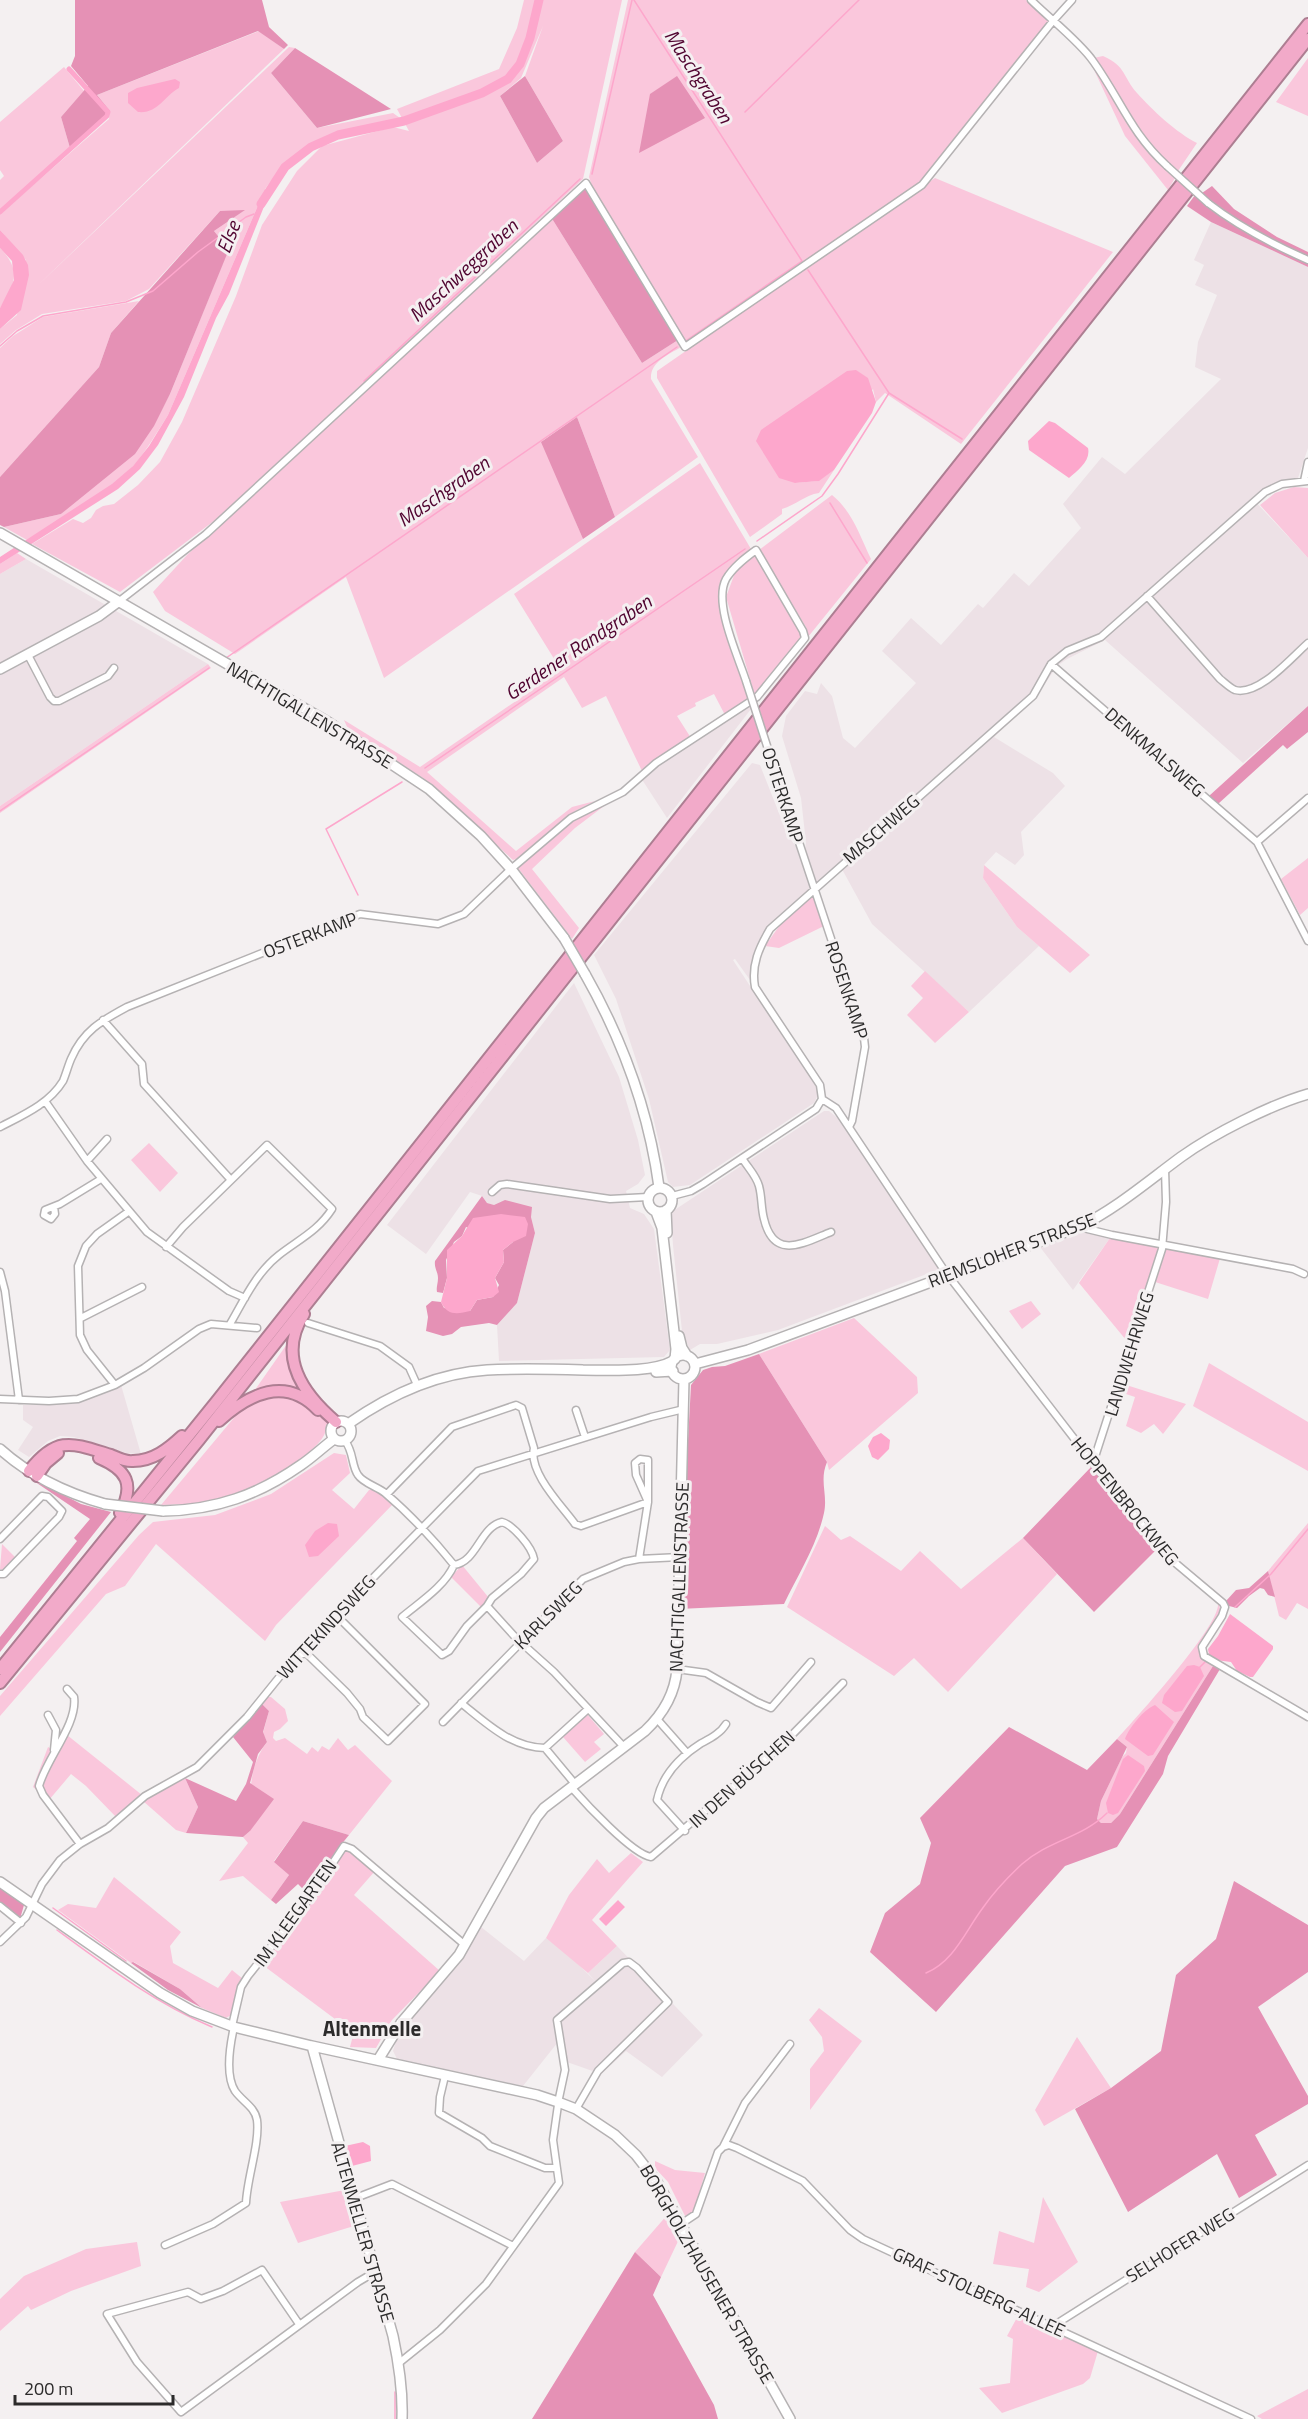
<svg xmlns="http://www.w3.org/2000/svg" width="1308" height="2419" viewBox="0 0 1308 2419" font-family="'Titillium Web',sans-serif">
	<rect width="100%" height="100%" fill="#f4f0f1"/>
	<path fill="#ede1e6" d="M1211 222 1308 267V448L1298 478 1280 481 1265 488 1252 498 1308 558V706L1243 763 1105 640 1067 659 1057 666 1034 700 994 737 1053 773 1065 786 1021 832 1024 855 1015 865 996 852 984 865 983 878 1017 927 1039 946 969 1012 872 924 843 871 838 868 770 929 760 946 755 987 735 959 733 960 817 1088 818 1095 814 1103 690 1185 673 1187 668 1182 649 1099 616 999 594 955 752 763 760 765 788 836 804 857 806 843 801 798 782 736 786 716 805 691 817 694 821 683 832 696 843 738 855 748 916 683 882 651 911 618 941 645 978 604 983 608 1014 573 1029 586 1081 528 1063 504 1102 457 1125 474 1221 379 1195 367 1198 342 1217 295 1195 285 1204 265 1194 260Z
		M26 559 208 664 0 806V574Z
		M749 705 751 709 667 818 641 778Z
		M574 983 619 1077 638 1140 645 1175 638 1184 626 1191 630 1208 644 1214 654 1229 670 1350 664 1357 499 1361 497 1325 517 1303 535 1233 531 1217 487 1203 482 1196 470 1192 426 1254 387 1225Z
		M824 1111H829L840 1120 940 1269 778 1330 717 1344H700L690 1350 682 1331 673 1245 671 1218 673 1211Z
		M1085 1229 1112 1235 1073 1290 1040 1247Z
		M121 1385 141 1454 126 1453 74 1437 60 1436 48 1441 29 1457 18 1450 33 1427 23 1420V1405H46L86 1399Z
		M481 1927 524 1961 546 1938 568 1954 596 1982 588 1973 617 1946 703 2035 662 2077 626 2051 601 2074 567 2062 559 2018 558 2042 523 2086 397 2059 393 2051 398 2035 461 1962Z"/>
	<path fill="#fac7dc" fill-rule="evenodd" d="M524 0H622L583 179 227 511 120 592 32 544 73 519 83 523 91 518 96 510 103 506 114 504 138 485 160 462 182 422 236 296 262 225 297 171 322 146 393 127 409 131 397 109 499 69 517 28ZM543 26 525 76 563 141 537 163 500 96 521 78Z
		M628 0H1026L1048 21 927 179 686 343 608 215 592 186 589 177Z
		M259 31 284 49 35 288 289 47 295 48 271 73 317 128 393 113 400 118C337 133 306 133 265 189L168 415C157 432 147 450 134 465 106 495 61 518 27 540L4 527 61 514 153 426 170 394 235 233 222 241 214 231 243 211H220L149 289 126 301 42 314 16 330 0 344V329L17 315 26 260 0 230V214L109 119 110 111 97 95Z
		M1103 56C1127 67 1122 76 1137 93 1152 110 1177 133 1197 143L1178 171 1169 164 1165 169 1175 178 1168 190 1125 136 1089 59Z
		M1308 58V116L1276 102Z
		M64 67 84 91 61 117 70 148 0 210V180L4 176 0 170V122Z
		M935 178 1113 252 961 444 885 393 876 402 873 389 795 483 818 481 834 470 819 493C805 495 796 505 782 509V514L750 537 657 378V371Z
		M551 217 642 363 678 340 681 347C668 355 650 362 651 379L698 457 615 517 577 417 542 441 583 539 384 678 346 577 235 654 165 611 153 592 187 555Z
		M0 248C21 270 16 283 0 308Z
		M139 301 111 333 99 367 0 477V348L13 336 43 317Z
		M700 463 751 549C741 558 729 567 723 580 710 610 739 670 749 700L725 715 714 694 695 703 696 706 677 716 691 738 642 771 606 696 582 708 564 677 427 772 516 851 572 807 595 801 575 811 521 857 513 860 423 778 348 729 344 720 420 767 561 670 514 594Z
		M1294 487 1308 488V558L1260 505 1275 493Z
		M832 495C852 511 860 536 871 559L808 637 806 627 759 550Z
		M17 553 26 559 0 574V564Z
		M752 557H757L801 631 800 640 755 696 726 597 736 570Z
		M208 664 211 668 0 813V806Z
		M608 803 575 828 532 869 579 928 572 939 518 868 573 819Z
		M1308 858V908L1300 915 1281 879Z
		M984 865 1090 955 1070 973 1017 927 983 878Z
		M814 895 824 926 779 948 765 946 780 925Z
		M925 971 969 1012 935 1043 907 1015 923 998 911 986Z
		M149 1143 178 1173 160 1192 131 1160Z
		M1112 1235 1221 1255 1208 1299 1152 1281 1131 1346 1079 1283Z
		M1031 1301 1041 1314 1022 1329 1009 1311Z
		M854 1318 917 1377 918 1393 829 1470 827 1462 759 1354Z
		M301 1324 294 1348 308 1388 334 1415C325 1426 327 1433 321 1440 298 1468 249 1494 213 1501 196 1505 178 1504 161 1505L243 1407Z
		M1209 1363 1308 1422V1471L1193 1406Z
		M1120 1383 1186 1404 1163 1434 1154 1424 1141 1433 1126 1426 1135 1397 1117 1391Z
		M334 1453 346 1455 350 1473 332 1490 354 1509 369 1490H374L393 1504 276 1625 265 1641 156 1544 125 1586 106 1594 0 1716V1696L139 1535 153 1522 215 1515 271 1494Z
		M1308 1523V1609L1297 1603 1286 1620 1279 1616 1268 1571Z
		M825 1526 841 1540 850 1536 901 1571 920 1551 961 1589 1023 1538 1057 1574 948 1692 914 1658 894 1676 787 1607Z
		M2 1544 16 1558 5 1571 0 1569Z
		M462 1565 489 1598 481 1607 451 1577Z
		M1218 1603 1220 1608 1219 1615 1199 1646 1200 1654 1213 1666 1120 1814 1111 1823H1101L1097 1819 1101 1801 1122 1757 1126 1753 1127 1747 1117 1739C1135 1719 1221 1625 1218 1603Z
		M266 1697H271L285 1709 288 1721 280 1729 274 1732 273 1738 276 1741 285 1738 307 1754 312 1747 318 1752 322 1746 329 1750 338 1738 348 1750 355 1745 392 1781 349 1835 303 1821 274 1861 289 1875 271 1900 243 1876 219 1881 248 1843 243 1837 250 1831C250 1800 247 1768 267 1742L263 1733 269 1711 262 1704Z
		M587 1714 604 1734 594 1742 601 1749 585 1762 563 1737Z
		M67 1735 142 1795 116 1817 86 1786 71 1774 49 1800 33 1787 48 1747 57 1752Z
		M185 1778 198 1807 186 1833 176 1830 143 1801Z
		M349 1850 375 1871 354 1895 440 1971 392 2020 376 2048 350 2047 356 2024 335 2019 260 1963 341 1855Z
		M631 1853 643 1862 592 1920 617 1946 588 1973 546 1938 569 1895 597 1859 609 1873Z
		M114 1877 181 1932 170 1946 173 1963 218 1988 232 1970 243 1979 233 2014 226 2018 202 2008 180 1989 134 1962 131 1963 58 1910 68 1904 96 1908Z
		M819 2008 862 2041 810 2110V2069L824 2051 822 2037 809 2020Z
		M1077 2037 1111 2088 1044 2126 1035 2110Z
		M655 2161 675 2170 705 2173 694 2212 685 2216 668 2182 655 2168Z
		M345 2190 354 2226 298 2243 280 2202Z
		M1043 2197 1078 2262 1039 2292 1026 2287 1029 2269 993 2264 999 2231 1034 2243Z
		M668 2214 681 2235 661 2277 635 2252Z
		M137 2242 141 2266 71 2291 31 2310 28 2306 0 2331V2299L24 2276 86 2249Z
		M1019 2314 1098 2351 1090 2378 1083 2384 1002 2413 979 2388 1010 2383 1013 2339 1007 2336Z
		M1308 2389V2419H1262L1257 2416Z"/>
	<path fill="#e591b5" d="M75 0H262L269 27 288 45 284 49 258 31 97 95 110 111 70 148 61 117 88 86 71 66 75 56Z
		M295 48 391 109 317 128 271 73Z
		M525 76 563 141 537 163 500 96Z
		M677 76 705 118 639 153 650 94Z
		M585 186 678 340 642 363 551 217Z
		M1212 186 1234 209 1277 237 1308 252V257C1270 239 1233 222 1202 193Z
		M1195 195 1231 223 1308 263V267L1211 222 1187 206Z
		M245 210 214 231 222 241 236 232 170 394 154 426 135 454 61 514 4 527 0 525V477L99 367 111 333 220 211Z
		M577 417 615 517 583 539 541 442Z
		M1308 706V732L1287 749 1283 745 1218 804 1209 796Z
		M482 1196 487 1203 494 1205 505 1200 532 1207 531 1217 535 1233 517 1303 497 1325 489 1323 461 1327 452 1334 443 1336 426 1331 428 1317 426 1306 432 1301 441 1302 444 1308 470 1311 477 1300 493 1297 499 1285 495 1278 504 1262 503 1250 513 1242 466 1227 462 1236 454 1242 446 1260 447 1278 443 1293 437 1292C436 1287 438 1284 438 1278 438 1272 434 1268 435 1261Z
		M759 1354 827 1462C819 1481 828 1494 824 1513 817 1545 798 1575 784 1604L679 1609 691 1385 703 1370 712 1367 725 1366Z
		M1092 1466 1157 1549 1094 1612 1023 1538Z
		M25 1475 81 1504 111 1512 0 1652V1637L77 1541 74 1538 90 1519Z
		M1268 1571 1275 1597 1268 1595 1264 1589 1260 1588 1249 1596 1237 1608 1229 1606 1226 1601 1236 1590 1249 1588Z
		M1213 1666 1220 1669 1168 1756 1163 1774 1117 1847 1065 1866 936 2012 870 1952 885 1913 920 1884 931 1843 920 1818 1009 1727 1087 1770 1117 1739 1127 1747 1101 1801 1097 1819 1101 1823H1111L1120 1814Z
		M262 1704 269 1711 263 1732 267 1742 258 1754 250 1783 274 1799 250 1831 243 1837 186 1833 198 1807 185 1778 236 1801 246 1784 253 1762 233 1737Z
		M303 1821 349 1835 336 1851 309 1895 298 1884 276 1904 271 1900 289 1875 274 1862Z
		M1234 1881 1308 1925V1972L1258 2007 1308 2096V2104L1255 2135 1277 2175 1239 2198 1217 2154 1128 2212 1075 2109 1111 2088 1161 2051 1176 1975 1216 1939Z
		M0 1888 24 1905 20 1919 0 1903Z
		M133 1962 180 1989 202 2008 168 1990 131 1963Z
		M635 2252 661 2277 653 2295 714 2405 718 2419H532Z"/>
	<path fill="#fda7cc" d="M175 79 180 82 179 88C164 96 158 114 138 112L128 103V93L137 88Z
		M265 189 267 199 229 294 216 318 184 397 158 445 140 469 118 489 0 564V557L112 484 133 466 149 446 168 415Z
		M0 230 23 255 28 265 29 275 21 310 0 329V308L14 280 12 261 0 248Z
		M856 370 868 378 876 402 872 413 834 470 819 481 795 483 779 478 756 441 761 430 847 371Z
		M1049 421 1055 423 1088 448C1091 461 1078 470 1069 478L1029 450 1028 441Z
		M501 1214 525 1217 528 1224 526 1236 513 1242 503 1250 504 1262 495 1278 499 1292 493 1297 477 1300 470 1311C458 1314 447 1316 441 1302L447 1278V1250L462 1236 473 1218Z
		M881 1433 890 1440 889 1449 878 1460 872 1457 868 1446 873 1437Z
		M328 1523 337 1524 339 1536 318 1556 309 1557 305 1545 315 1531Z
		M1230 1614 1273 1646V1649L1253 1677H1250L1237 1671 1231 1662C1221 1660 1209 1662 1208 1649L1218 1636Z
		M1194 1665 1200 1667 1204 1676 1182 1711 1175 1712 1162 1703 1164 1695 1187 1666Z
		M1155 1705 1174 1722 1153 1755 1148 1756 1125 1739C1129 1728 1144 1709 1155 1705Z
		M1128 1755 1144 1766 1145 1771 1118 1813 1113 1815 1108 1813 1106 1803 1123 1759Z
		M618 1900 625 1907 606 1926 599 1919Z
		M363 2142 370 2146 371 2161 352 2166 345 2146Z"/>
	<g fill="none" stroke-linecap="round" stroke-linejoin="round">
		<path stroke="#fda7cc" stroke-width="1.5" d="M634 0 802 261 687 340
			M745 112 859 0
			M592 174 632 0
			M0 346 17 331 43 316 126 302 153 291 198 252 246 217 254 214
			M364 381 580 179
			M889 393 962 439
			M830 503 867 563
			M757 541 822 496 838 474 889 393 808 270
			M226 658 677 347
			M425 768 745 549
			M0 811 209 668
			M358 895 326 829 402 782
			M1235 1607 1271 1574 1308 1529
			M1200 1667 1207 1660
			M53 1908 126 1961
			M57 1930C106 1966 155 2003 212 2027
			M926 1973C954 1961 965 1932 982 1909 993 1893 1008 1877 1022 1864 1049 1840 1082 1838 1107 1813
			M372 2283 381 2318
			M395 2419V2392
			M407 2419V2415"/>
		<path stroke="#fda7cc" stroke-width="5" d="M0 212 107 116 108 112 69 69"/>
		<path stroke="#fda7cc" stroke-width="9" d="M261 204 285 167 311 147 338 135 404 121 482 93 508 79 520 64 530 38 539 0"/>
		<defs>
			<path id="street" d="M1031 0C1048 17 1080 42 1093 61 1121 100 1130 132 1167 166
				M1208 203C1239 227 1272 244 1308 260
				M1304 481 1308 462
				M1308 481 1282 484 1265 492 1101 637 1067 651 1051 664 1033 696 770 929C759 948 751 965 755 987L820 1085 822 1099 836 1108 944 1270 1093 1463 1167 1556 1223 1603 1225 1607 1222 1616 1202 1647 1204 1656 1308 1717
				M1147 596 1220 679C1224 682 1230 688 1235 690 1259 696 1291 658 1308 643
				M118 602 206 534 586 183 685 347 922 185 1053 21 1072 0
				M28 655 50 697 54 701H59L108 676 114 668
				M1051 664 1257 842 1308 941
				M769 752 864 1038 865 1047 852 1121 849 1127
				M1257 842 1308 798
				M103 1020 142 1064 144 1084 231 1180
				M45 1101 87 1161 147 1232 229 1291 245 1298
				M0 1127C23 1115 49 1104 63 1081 66 1074 68 1066 71 1059 83 1031 101 1021 127 1007L360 914 438 924 464 914 511 869 571 818 623 792 656 763 757 697 805 638 803 631 756 550C745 558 733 567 726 579 713 603 738 656 746 681
				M742 1158C748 1168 756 1175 759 1186 762 1197 761 1208 764 1219 774 1261 803 1243 831 1232
				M87 1161 107 1139
				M492 1192 500 1185 507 1184 610 1199 648 1197
				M672 1196 691 1191 703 1184 816 1109 822 1099
				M54 1207 55 1214 51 1219 44 1215 45 1210 60 1204 101 1179
				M1079 1227 1112 1235 1293 1269 1304 1274
				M166 1247 183 1227 267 1145 332 1209C318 1231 298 1240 279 1255 256 1273 244 1300 230 1324
				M0 1272 5 1291 19 1400
				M81 1318 142 1287
				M308 1323 380 1346 409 1367 418 1387
				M115 1385 87 1350 80 1335 78 1266 86 1246 97 1234 128 1212
				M0 1399 49 1401 78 1399 115 1385 144 1368 199 1329 211 1324 257 1328
				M576 1410 585 1437
				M345 1441C354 1452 351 1465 358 1475 363 1483 378 1487 385 1493 411 1515 433 1539 454 1565
				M1093 1463 1162 1249 1166 1202 1165 1169
				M387 1494 452 1427 516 1405 522 1408 534 1448C528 1472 562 1506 575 1524L581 1526 648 1502 636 1475 635 1463 640 1459 648 1460V1502L639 1559
				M502 1522C513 1525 532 1547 534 1559L521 1574 492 1598 487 1606 467 1626 449 1651 442 1655 402 1617C420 1602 445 1586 454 1565 477 1562 480 1527 502 1522Z
				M0 1539 42 1496 48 1497 62 1511 59 1517 4 1574H0
				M487 1606 516 1638 554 1672 624 1747
				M306 1653 347 1693 360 1709 363 1717 388 1741 425 1704 336 1615
				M677 1669 706 1673 757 1702 771 1708 811 1662
				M67 1689 74 1697C78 1724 46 1759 39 1786L43 1795 80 1844
				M461 1703C486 1723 512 1748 545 1748L575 1784
				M48 1715 56 1730 54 1750
				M657 1719 687 1753
				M443 1722 583 1579 624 1562 639 1559 680 1557
				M545 1748 588 1709
				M571 1787C585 1803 632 1854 651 1857L782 1745 843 1683
				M685 1831 657 1800C662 1776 680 1757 700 1744 709 1739 720 1734 726 1724
				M0 1906 21 1923
				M0 1942 26 1917 42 1884 60 1860 80 1844 108 1828 145 1796 197 1767 247 1717 285 1670 300 1655 306 1653 313 1639 478 1471 651 1417 684 1409
				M232 2026 241 1987 248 1976 309 1899 344 1846 352 1849 465 1945
				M445 2076 440 2097 439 2113 482 2138 490 2146 545 2168H555
				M723 2147 729 2145 737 2148 803 2181 850 2230 863 2239 1251 2419
				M353 2199 392 2184 513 2246
				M681 2224 696 2214 718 2152 723 2147 745 2103 790 2044
				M165 2245 213 2224 246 2203C247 2178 260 2143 257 2120 255 2107 242 2101 235 2091 225 2075 230 2045 234 2027
				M299 2324 262 2270 223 2291 201 2299 188 2292 107 2314 137 2362 181 2412 358 2282 375 2272
				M1053 2326 1308 2165
				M399 2363 440 2330 486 2284 559 2183 553 2140 559 2098 565 2070 557 2020 623 1963 629 1962 637 1968 668 2002 598 2071 576 2109"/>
			<path id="secondary" d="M0 533 328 722 429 789 481 836 511 869 564 938
				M0 669 99 616 118 602
				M585 974C622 1039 649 1113 659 1187
				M648 1200a12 12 0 1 1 24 0a12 12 0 1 1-24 0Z
				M666 1210 667 1233
				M656 1212 662 1228 676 1349 675 1359
				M679 1336 682 1348 687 1356
				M671 1367a12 12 0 1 1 24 0a12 12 0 1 1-24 0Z
				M695 1364 748 1350 1079 1227C1117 1208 1147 1182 1181 1157 1213 1134 1270 1105 1308 1094
				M656 1372 673 1371
				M331 1431a10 10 0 1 1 20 0a10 10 0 1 1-20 0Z
				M348 1424C388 1396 437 1373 487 1370 519 1368 551 1369 583 1370 609 1370 651 1373 673 1361
				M0 1449C30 1476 66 1493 105 1504
				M163 1511C216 1510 258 1495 301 1465 313 1457 323 1447 334 1439
				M0 1882 160 1993 192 2011 234 2027 312 2046 537 2095 558 2102 576 2109 615 2135 636 2155 657 2182 790 2419
				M312 2046 393 2336C399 2364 403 2390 402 2419
				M378 2060 401 2023 459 1955 536 1818 544 1808 645 1731C663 1714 675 1694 677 1669L684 1379"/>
			<path id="highway" d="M304 1314C277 1356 302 1393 336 1422
				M219 1421C248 1395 285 1375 318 1410
				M99 1458C127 1470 135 1484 120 1513
				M29 1471C57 1435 72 1443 111 1455 118 1458 126 1462 133 1461 153 1461 168 1449 182 1436
				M37 1476 46 1463 58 1453
				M0 1669 216 1402 1308 24
				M0 1683 199 1440 1308 39"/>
		</defs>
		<use href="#street" stroke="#b5b2b3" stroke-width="9"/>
		<use href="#secondary" stroke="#b5b2b3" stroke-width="12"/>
		<use href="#highway" stroke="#ad7e92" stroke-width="14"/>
		<use href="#street" stroke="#fff" stroke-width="6"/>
		<use href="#secondary" stroke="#fff" stroke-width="9"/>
		<use href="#highway" stroke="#f2aac9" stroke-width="10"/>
		<defs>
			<path id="street-bridge" d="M1167 166 1208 203
				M746 681 769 752"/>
			<path id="secondary-bridge" d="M564 938 585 974
				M105 1504 163 1511"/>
		</defs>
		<use href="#street-bridge" stroke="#b5b2b3" stroke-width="9" stroke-linecap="butt"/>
		<use href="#secondary-bridge" stroke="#b5b2b3" stroke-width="12" stroke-linecap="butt"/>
		<use href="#street-bridge" stroke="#fff" stroke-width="6"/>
		<use href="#secondary-bridge" stroke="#fff" stroke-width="9"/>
	</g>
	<g text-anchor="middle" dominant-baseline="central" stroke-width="6" stroke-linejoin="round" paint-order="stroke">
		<g font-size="18" fill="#2c2b2b" stroke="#f4f0f1">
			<text transform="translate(310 715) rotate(31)">NACHTIGALLENSTRASSE</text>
			<text transform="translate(1155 752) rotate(41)">DENKMALSWEG</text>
			<text transform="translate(783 795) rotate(72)">OSTERKAMP</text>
			<text transform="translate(881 829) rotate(-41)">MASCHWEG</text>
			<text transform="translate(310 935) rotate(-21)">OSTERKAMP</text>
			<text transform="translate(847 990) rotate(72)">ROSENKAMP</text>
			<text transform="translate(1012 1250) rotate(-21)">RIEMSLOHER STRASSE</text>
			<text transform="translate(1129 1354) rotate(-73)">LANDWEHRWEG</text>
			<text transform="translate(1125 1501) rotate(51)">HOPPENBROCKWEG</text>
			<text transform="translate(679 1577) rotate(-88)">NACHTIGALLENSTRASSE</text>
			<text transform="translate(548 1615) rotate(-45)">KARLSWEG</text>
			<text transform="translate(326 1627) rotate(-47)">WITTEKINDSWEG</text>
			<text transform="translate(742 1779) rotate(-42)">IN DEN BÜSCHEN</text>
			<text transform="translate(295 1913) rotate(-54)">IM KLEEGARTEN</text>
			<text transform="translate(363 2232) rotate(74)">ALTENMELLER STRASSE</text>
			<text transform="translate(1180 2245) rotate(-32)">SELHOFER WEG</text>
			<text transform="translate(707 2274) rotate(60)">BORGHOLZHAUSENER STRASSE</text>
			<text transform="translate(979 2292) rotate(25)">GRAF-STOLBERG-ALLEE</text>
		</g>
		<g font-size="20" font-style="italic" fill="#500430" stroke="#f4f0f1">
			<text transform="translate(699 76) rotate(57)">Maschgraben</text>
			<text transform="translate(228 237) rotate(-69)">Else</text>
			<text transform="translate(463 270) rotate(-43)">Maschweggraben</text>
			<text transform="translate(443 491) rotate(-35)">Maschgraben</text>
			<text transform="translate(578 647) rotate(-34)">Gerdener Randgraben</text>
		</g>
		<g font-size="21" font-weight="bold" fill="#2c2b2b" stroke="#f4f0f1">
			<text x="372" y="2028">Altenmelle</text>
		</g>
	</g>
	<path d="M15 2395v9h158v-9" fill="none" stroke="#2c2b2b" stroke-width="3"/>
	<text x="24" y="2395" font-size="18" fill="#2c2b2b" stroke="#f4f0f1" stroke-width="4.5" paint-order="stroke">200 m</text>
</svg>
